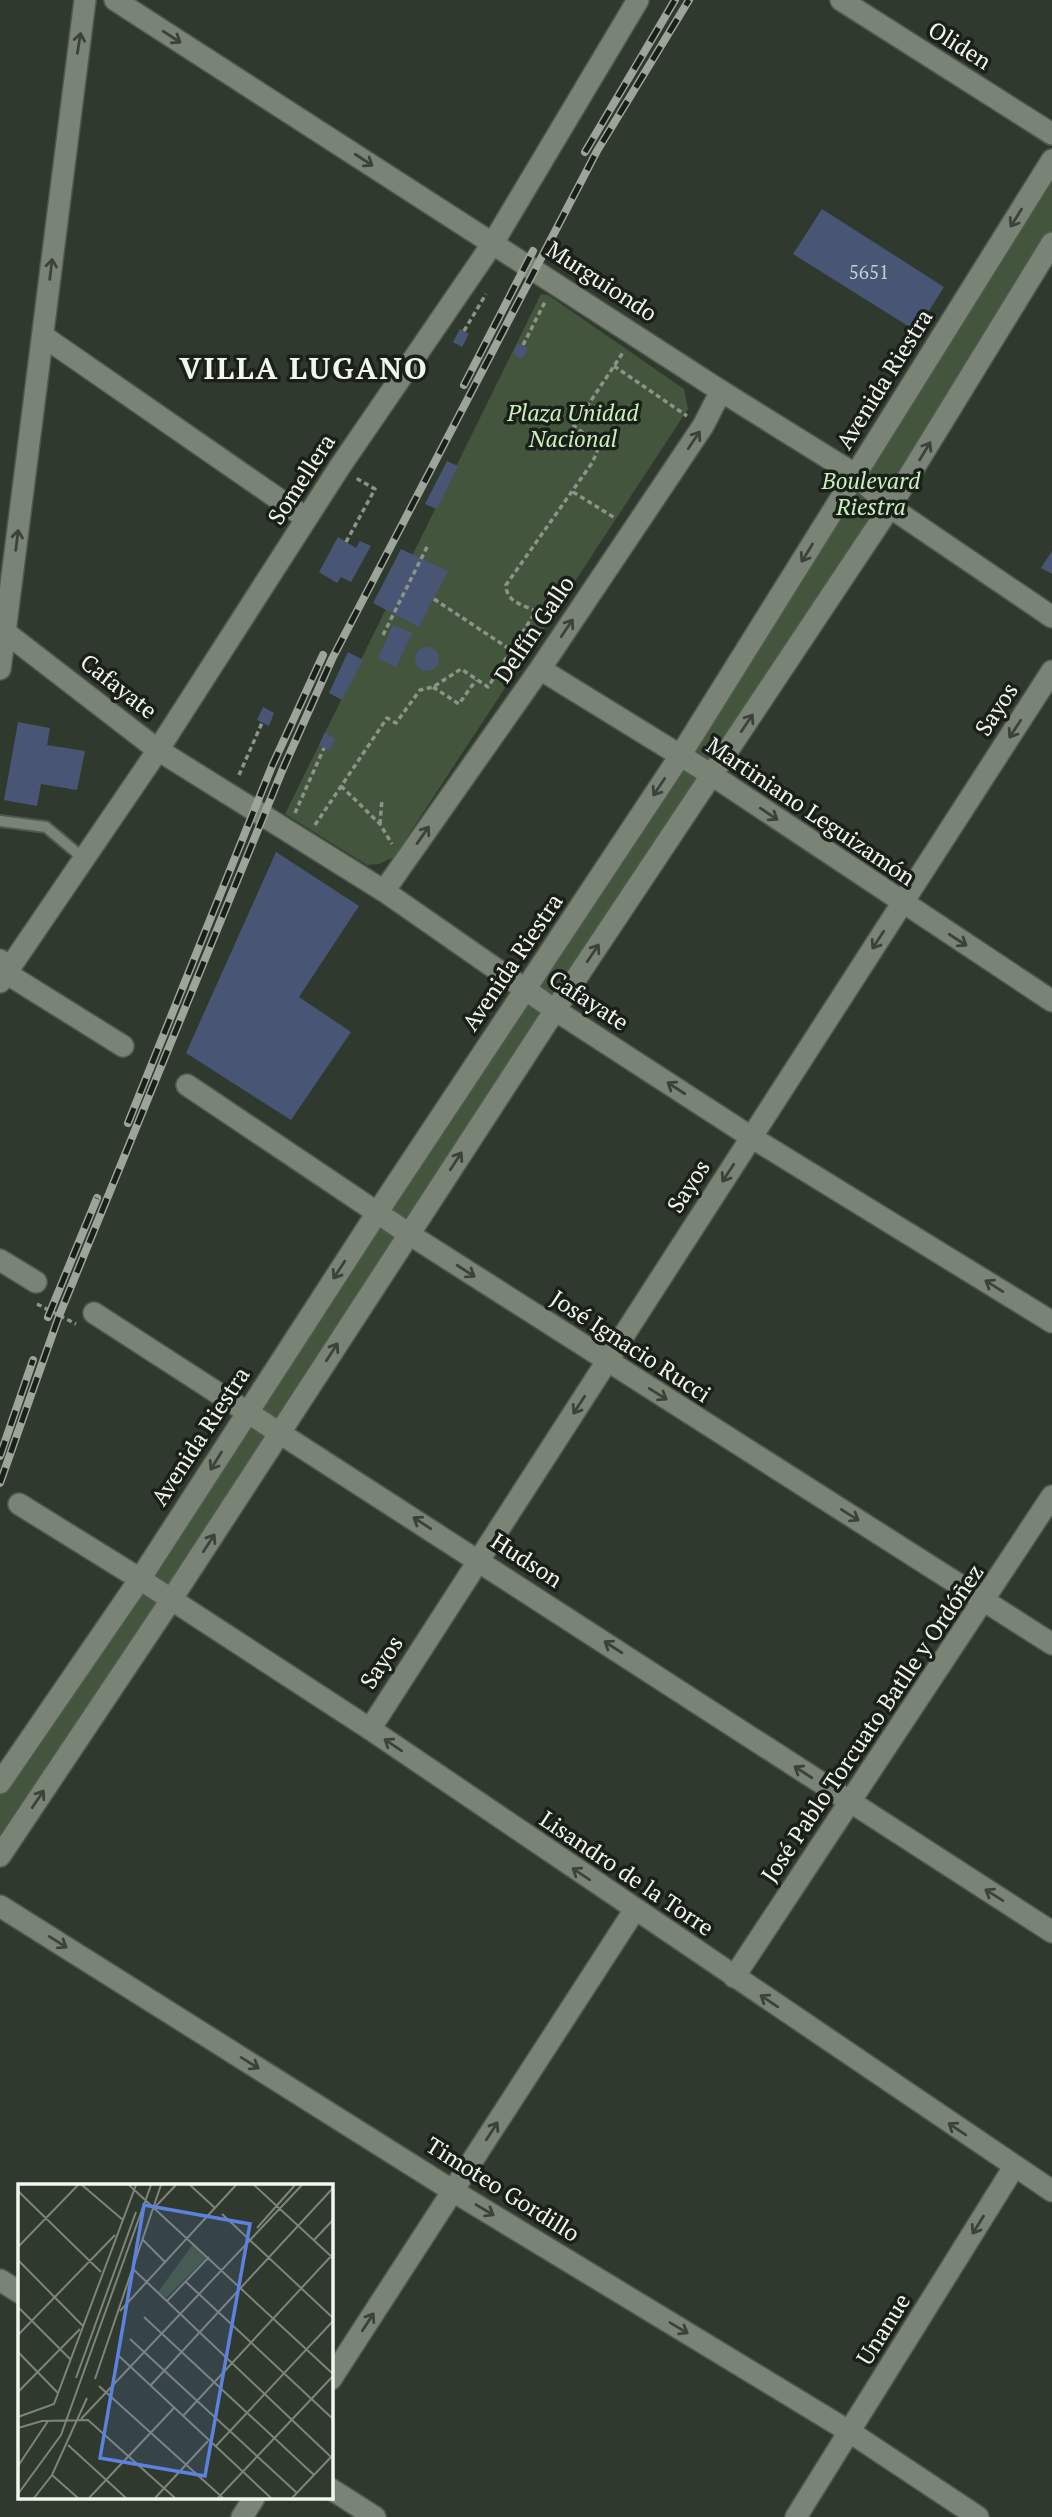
<svg xmlns="http://www.w3.org/2000/svg" width="1052" height="2517" viewBox="0 0 1052 2517" font-family="'PT Serif',serif">
	<rect width="100%" height="100%" fill="#30392d"/>
	<path fill="#44553e" d="M1052 160V243L0 1856V1783L140 1579Z
		M541 294 548 295 684 389 688 409 394 857 379 864 367 865 285 814Z"/>
	<path fill="#485574" d="M822 209 944 287 916 331 793 254Z
		M460 329 469 334 462 347 453 342Z
		M518 343 528 348 522 359 513 354Z
		M447 461 458 466 437 509 425 504Z
		M338 537 356 548 360 541 371 546 351 582 341 577 337 583 319 572Z
		M401 549 448 571 419 627 373 603Z
		M1052 551V574L1041 568Z
		M393 625 412 633 396 667 378 658Z
		M415 659a12 12 0 1 1 24 0a12 12 0 1 1-24 0Z
		M348 652 363 660 342 700 329 693Z
		M263 707 274 713 269 726 257 720Z
		M18 722 50 728 47 745 85 751 77 790 41 784 37 806 4 800Z
		M325 732 335 739 329 751 319 745Z
		M276 852 359 906 299 997 351 1032 291 1120 186 1053Z"/>
	<g fill="none" stroke-linecap="round" stroke-linejoin="round">
		<defs>
			<path id="service" d="M0 821 46 827 83 858"/>
			<path id="minor" d="M841 0 1052 134
				M43 336 306 518
				M0 669 5 632
				M540 669 712 775 1052 1001
				M384 891 540 669 703 426 721 391
				M0 960 6 973 123 1046
				M0 982 158 750 339 468 493 243 638 0
				M555 1010 751 1137 1052 1322
				M187 1085 409 1234 1052 1644
				M0 1260 36 1282
				M94 1313 1052 1932
				M19 1504 140 1579
				M370 1729 1052 671
				M0 1906 453 2191 850 2432 978 2517
				M734 1977 1052 1496
				M331 2379 634 1911
				M242 2517 254 2498
				M796 2517 1014 2167"/>
			<path id="tertiary" d="M85 0 5 632 158 750 384 891 555 1010
				M115 0 721 391 856 475 890 507 1052 617
				M140 1579 370 1729 1052 2191
				M0 2280 19 2292
				M331 2489 375 2517"/>
			<path id="secondary" d="M0 1783 140 1579 377 1213 680 756 1052 160
				M0 1856 171 1600 555 1010 890 507 1052 243"/>
		</defs>
		<use href="#service" stroke="#50594e" stroke-width="14"/>
		<use href="#minor" stroke="#50594e" stroke-width="24"/>
		<use href="#tertiary" stroke="#50594e" stroke-width="24"/>
		<use href="#secondary" stroke="#50594e" stroke-width="24"/>
		<path stroke="#8c9389" stroke-width="3.5" stroke-dasharray="5 3.5" stroke-linecap="butt" d="M464 331 486 294
			M523 345 546 300
			M614 366 687 416
			M573 492 615 518
			M346 542 375 489 356 478
			M434 599 523 658
			M383 635 428 545
			M433 687 459 704 476 680
			M239 775 262 723
			M341 786 380 824 392 844
			M295 813 324 748
			M380 824 382 799
			M315 825 387 718 396 723 420 690 433 687 461 669 488 687 536 611C523 605 506 602 506 585L592 463 597 452 594 441 574 426 624 351
			M37 1304 76 1324"/>
		<use href="#service" stroke="#798476" stroke-width="10"/>
		<use href="#minor" stroke="#798476" stroke-width="21"/>
		<use href="#tertiary" stroke="#798476" stroke-width="21"/>
		<use href="#secondary" stroke="#798476" stroke-width="21"/>
		<defs>
			<path id="rail" d="M585 152 675 0
				M464 385 533 251
				M128 1123 272 766 323 655
				M48 1317 97 1198
				M0 1456 33 1360
				M0 1483 59 1316 282 771 332 659 597 151 689 0"/>
		</defs>
		<use href="#rail" stroke="#9da59b" stroke-width="8"/>
		<use href="#rail" stroke="#1b1f1a" stroke-width="5" stroke-dasharray="16" stroke-linecap="butt"/>
	</g>
	<defs><path id="oneway-shaft" d="M-6 0H5M1.5-3L5.5 0L1.5 3" fill="none" stroke-width="1.6" stroke-linecap="round" stroke-linejoin="round" transform="scale(1.75)"/></defs>
	<g stroke="#3c423a">
		<use href="#oneway-shaft" transform="translate(172 37) rotate(33)"/>
		<use href="#oneway-shaft" transform="translate(79 43) rotate(-81)"/>
		<use href="#oneway-shaft" transform="translate(364 160) rotate(33)"/>
		<use href="#oneway-shaft" transform="translate(1016 218) rotate(122)"/>
		<use href="#oneway-shaft" transform="translate(51 269) rotate(-83)"/>
		<use href="#oneway-shaft" transform="translate(694 440) rotate(-56)"/>
		<use href="#oneway-shaft" transform="translate(925 451) rotate(-59)"/>
		<use href="#oneway-shaft" transform="translate(17 540) rotate(-83)"/>
		<use href="#oneway-shaft" transform="translate(807 553) rotate(122)"/>
		<use href="#oneway-shaft" transform="translate(567 628) rotate(-56)"/>
		<use href="#oneway-shaft" transform="translate(747 723) rotate(-56)"/>
		<use href="#oneway-shaft" transform="translate(1015 729) rotate(123)"/>
		<use href="#oneway-shaft" transform="translate(659 787) rotate(124)"/>
		<use href="#oneway-shaft" transform="translate(769 814) rotate(34)"/>
		<use href="#oneway-shaft" transform="translate(423 835) rotate(-55)"/>
		<use href="#oneway-shaft" transform="translate(878 940) rotate(123)"/>
		<use href="#oneway-shaft" transform="translate(958 940) rotate(33)"/>
		<use href="#oneway-shaft" transform="translate(593 953) rotate(-56)"/>
		<use href="#oneway-shaft" transform="translate(676 1088) rotate(-147)"/>
		<use href="#oneway-shaft" transform="translate(456 1161) rotate(-57)"/>
		<use href="#oneway-shaft" transform="translate(728 1173) rotate(123)"/>
		<use href="#oneway-shaft" transform="translate(339 1270) rotate(123)"/>
		<use href="#oneway-shaft" transform="translate(466 1271) rotate(33)"/>
		<use href="#oneway-shaft" transform="translate(994 1286) rotate(-148)"/>
		<use href="#oneway-shaft" transform="translate(332 1352) rotate(-57)"/>
		<use href="#oneway-shaft" transform="translate(658 1394) rotate(32)"/>
		<use href="#oneway-shaft" transform="translate(579 1405) rotate(123)"/>
		<use href="#oneway-shaft" transform="translate(216 1461) rotate(122)"/>
		<use href="#oneway-shaft" transform="translate(850 1515) rotate(32)"/>
		<use href="#oneway-shaft" transform="translate(422 1523) rotate(-147)"/>
		<use href="#oneway-shaft" transform="translate(209 1543) rotate(-57)"/>
		<use href="#oneway-shaft" transform="translate(613 1647) rotate(-147)"/>
		<use href="#oneway-shaft" transform="translate(393 1745) rotate(-146)"/>
		<use href="#oneway-shaft" transform="translate(803 1772) rotate(-147)"/>
		<use href="#oneway-shaft" transform="translate(38 1799) rotate(-56)"/>
		<use href="#oneway-shaft" transform="translate(581 1874) rotate(-146)"/>
		<use href="#oneway-shaft" transform="translate(994 1895) rotate(-148)"/>
		<use href="#oneway-shaft" transform="translate(58 1942) rotate(32)"/>
		<use href="#oneway-shaft" transform="translate(769 2001) rotate(-146)"/>
		<use href="#oneway-shaft" transform="translate(250 2063) rotate(32)"/>
		<use href="#oneway-shaft" transform="translate(957 2129) rotate(-146)"/>
		<use href="#oneway-shaft" transform="translate(492 2131) rotate(-57)"/>
		<use href="#oneway-shaft" transform="translate(485 2210) rotate(31)"/>
		<use href="#oneway-shaft" transform="translate(978 2225) rotate(122)"/>
		<use href="#oneway-shaft" transform="translate(368 2322) rotate(-57)"/>
		<use href="#oneway-shaft" transform="translate(679 2328) rotate(31)"/>
	</g>
	<g text-anchor="middle" dominant-baseline="central" stroke-width="7" stroke-linejoin="round" paint-order="stroke">
		<g font-size="19" fill="#c7ced0">
			<text x="869" y="271">5651</text>
		</g>
		<g font-size="23" fill="#f1f7ef" stroke="#1b1f1a">
			<text transform="translate(960 45) rotate(32)">Oliden</text>
			<text transform="translate(602 281) rotate(33)">Murguiondo</text>
			<text transform="translate(884 379) rotate(-58)">Avenida Riestra</text>
			<text transform="translate(301 479) rotate(-57)">Somellera</text>
			<text transform="translate(534 629) rotate(-56)">Delfín Gallo</text>
			<text transform="translate(119 686) rotate(38)">Cafayate</text>
			<text transform="translate(996 709) rotate(-57)">Sayos</text>
			<text transform="translate(811 811) rotate(34)">Martiniano Leguizamón</text>
			<text transform="translate(512 962) rotate(-56)">Avenida Riestra</text>
			<text transform="translate(589 1000) rotate(33)">Cafayate</text>
			<text transform="translate(688 1186) rotate(-57)">Sayos</text>
			<text transform="translate(631 1346) rotate(33)">José Ignacio Rucci</text>
			<text transform="translate(200 1436) rotate(-57)">Avenida Riestra</text>
			<text transform="translate(527 1560) rotate(33)">Hudson</text>
			<text transform="translate(381 1662) rotate(-57)">Sayos</text>
			<text transform="translate(872 1723) rotate(-56)">José Pablo Torcuato Batlle y Ordóñez</text>
			<text transform="translate(627 1873) rotate(34)">Lisandro de la Torre</text>
			<text transform="translate(503 2189) rotate(32)">Timoteo Gordillo</text>
			<text transform="translate(883 2329) rotate(-58)">Unanue</text>
		</g>
		<g font-size="23" font-style="italic" fill="#c8f1bb" stroke="#1b1f1a">
			<text x="573" y="412">Plaza Unidad<tspan x="573" dy="26">Nacional</tspan></text>
			<text x="871" y="480">Boulevard<tspan x="871" dy="26">Riestra</tspan></text>
		</g>
		<g font-size="30" font-weight="bold" letter-spacing="2" fill="#f1f7ef" stroke="#1b1f1a">
			<text x="304" y="368">VILLA LUGANO</text>
		</g>
	</g>
	<g transform="translate(18 2184)">
		<rect width="315" height="315" fill="#30392d"/>
		<path d="M175 60 188 74 148 114 140 108Z" fill="#44553e"/>
		<path fill="none" stroke="#7d857b" stroke-width="2" d="M64 1 105 36M111 1 315 190M172 1 197 24M236 1 315 74M0 7 83 88M137 23 158 1M204 30 315 134M239 44 277 1M125 56 148 79M296 56 315 36M0 63 60 1M0 76 65 142M115 85 313 273M168 98 315 235M149 117 191 73M0 123 52 175M102 127 218 1M126 133 296 291M0 151 97 51M112 155 279 309M0 168 40 209M101 172 253 314M58 194 118 28M77 195 143 1M133 201 315 4M81 202 205 314M0 208 62 145M165 232 315 70M0 233 36 220 118 1M63 235 284 1M0 244 24 237 70 236 157 314M50 261 108 314M197 263 315 137M0 282 30 237M34 291 60 314M0 310 43 251 133 1M16 314 34 291 69 214M71 314 156 224M137 314 190 257M200 314 315 192M274 314 314 272"/>
		<path fill="#5d81df" fill-opacity="0.15" stroke="#5d81df" stroke-width="3.5" d="M126 21 232 40 187 292 82 274Z"/>
		<rect width="315" height="315" fill="none" stroke="#f1f7ef" stroke-width="3.5"/>
	</g>
</svg>
